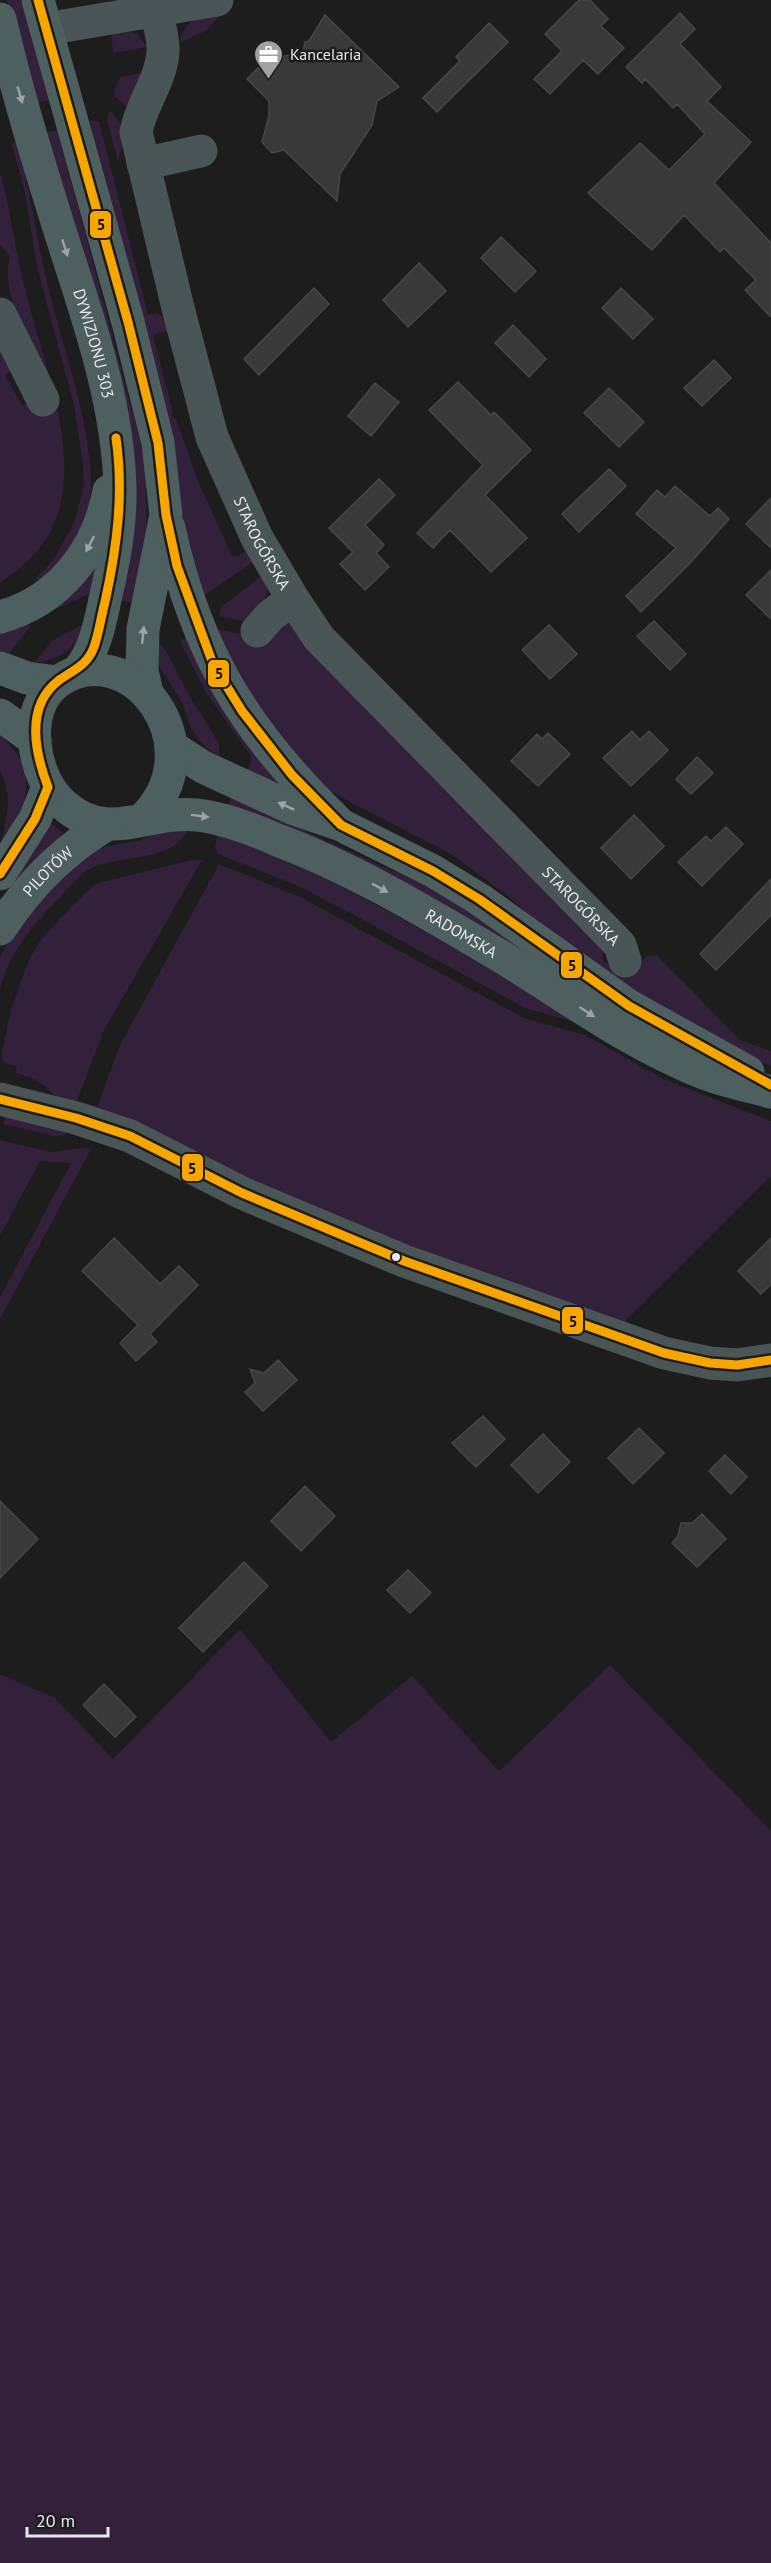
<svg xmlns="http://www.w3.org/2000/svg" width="771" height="2563" viewBox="0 0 771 2563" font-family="'PT Sans',sans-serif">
	<rect width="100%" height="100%" fill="#1d1d1d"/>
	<path fill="#33203b" d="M7 0H21L49 100 35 104Z
		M220 15 207 30 180 43C183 19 200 18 220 15Z
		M131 32 138 35 147 47 113 53 111 33Z
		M148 72 128 107 113 95 120 77Z
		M110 110C127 131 125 135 118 161L107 119Z
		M95 120 99 122 148 315 157 313 170 322 173 329 153 335 173 412 172 418 176 419 199 484 233 557 252 549 257 559 198 600 187 553 175 453 86 122Z
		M58 130 145 460 147 547 139 604 120 600 128 565 43 133Z
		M17 140C30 189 36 238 48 287 63 350 102 451 88 514 82 543 60 564 42 586L36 578 54 559 75 521 84 485 83 464 74 405 37 267 25 193 12 145Z
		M0 173C12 213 15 253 26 293 50 389 111 517 0 582V340L15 367 5 376 22 405 34 404C36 394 41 377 38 366 28 328 0 297 10 256L0 245Z
		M98 565 91 593 56 609 53 604Z
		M265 573C271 600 263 603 246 622L219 616 221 607Z
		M26 620 30 627 8 655 0 652V628Z
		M291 622 606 946 601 959 626 977 647 956 657 955 740 1040 771 1051V1066L735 1050 653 1006 554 938 508 896 451 854 327 790 244 696 213 628 244 635Z
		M84 624C76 649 60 660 34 663L52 641Z
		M189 637 285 787 246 771 251 763V756L207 694 180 641Z
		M154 640 165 649 190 697 219 743V756L206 748 191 729 183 704 159 666Z
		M0 735C46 776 23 809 0 852L8 806 7 790 0 770Z
		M231 797 393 871 431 884 562 974 228 806Z
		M49 821 63 833 11 887 5 888Z
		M189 827C175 863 123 854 92 868 80 873 71 885 62 895 34 924 10 950 0 990V957L13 932 53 886 91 851 106 846 138 841 166 830Z
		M218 834C295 859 366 899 437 938 486 965 534 989 578 1023L525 1008 339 907 296 885 218 854 215 847Z
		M192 860H202L104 1030 77 1101 97 1107 120 1045 219 864 300 897 524 1018 585 1035 666 1080 771 1121V1176L621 1325 459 1267 55 1097C44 1082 33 1078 16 1073L17 1066 4 1063 1 1055 11 1009 28 962 39 942 72 906 94 885 102 882Z
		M5 1116 68 1130 66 1135 54 1136 3 1124Z
		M0 1140 51 1152 83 1148 91 1149 0 1319V1297L71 1163 40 1161 0 1236Z
		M240 1629 331 1742 412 1676 499 1771 610 1665 771 1831V2563H0V1674L55 1698 113 1759Z"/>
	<path fill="#393939" stroke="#484748" stroke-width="1.5" d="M579 0H590L608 19 601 26 624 48 598 74 583 60 550 94 534 79 562 51 545 34Z
		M680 13 695 29 680 44 721 87 707 101 751 142 714 183 771 243V317L745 290 756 280 724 248 720 252 684 215 652 250 588 193 640 143 669 170 705 134 677 104 673 108 645 79 642 83 626 67Z
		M325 15 399 87 377 101 372 125 340 174 337 201 284 150 272 153 262 142 269 116V101L247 79 260 66 261 57 271 60 303 51 305 42 309 41Z
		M489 23 508 42 437 112 423 98 460 61 456 57Z
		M501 237 536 271 515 292 481 258Z
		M419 263 446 291 408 327 383 300Z
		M314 288 329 304 259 375 244 359Z
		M621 288 653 319 633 339 602 308Z
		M513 325 546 359 529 377 495 343Z
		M714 360 731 378 702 406 684 388Z
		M458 382 491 415 494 412 531 450 485 495 527 538 491 572 450 530 433 548 417 533 483 465 429 410Z
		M375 383 399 402 371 436 348 416Z
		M609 388 644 422 619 447 584 413Z
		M609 469 626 486 579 532 562 514Z
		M379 479 395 495 365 525 384 545 376 553 389 567 365 590 340 564 353 552 329 528Z
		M675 486 710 516 718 508 729 519 692 561 641 612 626 596 676 548 636 514 657 490 665 497Z
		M771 498V548L746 524Z
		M771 570V619L746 595Z
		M654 621 686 654 670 670 637 636Z
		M549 625 577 654 550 679 522 650Z
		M632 731 640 740 649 731 668 750 631 786 603 758Z
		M548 733 570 754 538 786 511 761 537 734 542 739Z
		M697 757 713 773 691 794 676 779Z
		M634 815 664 846 631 879 601 848Z
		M726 827 743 844 702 886 678 862 706 836 711 841Z
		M771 879V915L716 970 700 954Z
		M114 1238 160 1284 179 1266 198 1285 150 1334 157 1342 136 1361 120 1343 138 1325 82 1271Z
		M771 1238V1284L761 1294 738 1271Z
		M278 1360 297 1380 263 1411 245 1392 255 1383 250 1369 264 1373Z
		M483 1416 505 1439 476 1467 452 1443Z
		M639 1428 664 1453 633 1484 608 1458Z
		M543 1434 570 1462 538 1493 511 1465Z
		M725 1455 747 1477 731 1494 709 1471Z
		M305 1486 335 1516 301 1551 271 1521Z
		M0 1501 38 1539 0 1578Z
		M702 1514 726 1539 697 1567 672 1543 678 1536 681 1523H692Z
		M244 1562 268 1586 203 1652 179 1628Z
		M408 1570 431 1593 410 1613 387 1590Z
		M104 1684 136 1717 115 1737 83 1705Z"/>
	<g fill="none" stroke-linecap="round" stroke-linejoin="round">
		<g stroke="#4a5555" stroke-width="33">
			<path id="s1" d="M156 11C159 24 164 39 163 52 161 81 141 104 136 132L178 308 212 437 257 538 293 599 319 638 620 945 625 961"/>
			<path d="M46 29 217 0"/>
			<path d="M143 164 201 151"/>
			<path d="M0 314 43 400"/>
			<path d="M257 631 270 616 293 599"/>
			<path d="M0 1099 76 1118 130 1136 242 1193 404 1261 664 1353 710 1363 737 1365 771 1360"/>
		</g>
		<g stroke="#4e5f5f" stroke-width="33">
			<path d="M38 0 128 322 158 443 166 515 143 629 142 671 147 693"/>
			<path id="s2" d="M0 19C18 97 42 174 66 250 91 327 118 406 120 488 121 525 114 560 106 595 100 622 96 649 78 671"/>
			<path d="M169 528C196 653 246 733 337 821"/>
			<path d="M0 617C59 601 98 551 109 491"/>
			<path d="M0 668 27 678 57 682"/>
			<path d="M0 715 35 740"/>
			<path d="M172 747 203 767 294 809 341 825 433 871 479 899 629 1006 748 1072"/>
			<path id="s3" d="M142 820C218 747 130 633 59 681 20 707 32 779 64 805 108 844 147 810 197 815 224 818 255 830 280 841 356 870 427 913 497 954 565 995 629 1044 704 1073 725 1081 749 1086 771 1092"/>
			<path d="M0 874 35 819 48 787"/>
			<path id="s4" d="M0 929C28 886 62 851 106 825"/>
		</g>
		<defs>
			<path id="bus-1" d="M38 0 128 322 158 443 166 515 177 566 213 664 242 711 292 775 341 825 433 871 479 899 629 1006 771 1085
				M48 787C35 753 25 707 58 681 73 670 87 666 94 647 99 633 101 617 105 602 117 547 124 494 116 438
				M0 874 35 819 48 787
				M0 1099 76 1118 130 1136 242 1193 404 1261 664 1353 710 1363 737 1365 771 1360"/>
		</defs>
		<use href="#bus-1" stroke="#1d1c1e" stroke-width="14"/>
		<use href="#bus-1" stroke="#f7a600" stroke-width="9"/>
	</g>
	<defs><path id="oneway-solid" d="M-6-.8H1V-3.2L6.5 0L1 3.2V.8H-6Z" transform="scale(1.5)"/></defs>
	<g fill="#9ca4a4">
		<use href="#oneway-solid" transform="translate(20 95) rotate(74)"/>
		<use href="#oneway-solid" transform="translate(65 248) rotate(72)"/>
		<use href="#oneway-solid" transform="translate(90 544) rotate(117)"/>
		<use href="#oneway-solid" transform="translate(143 635) rotate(-84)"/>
		<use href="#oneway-solid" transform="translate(286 806) rotate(-156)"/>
		<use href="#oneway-solid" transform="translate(200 816) rotate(7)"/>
		<use href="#oneway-solid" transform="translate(380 888) rotate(29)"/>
		<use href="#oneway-solid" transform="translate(587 1012) rotate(33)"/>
	</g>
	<defs>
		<symbol id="office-pin" viewBox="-11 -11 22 30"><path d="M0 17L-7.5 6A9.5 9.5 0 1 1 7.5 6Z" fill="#a2a1a2" stroke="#1d1c1e"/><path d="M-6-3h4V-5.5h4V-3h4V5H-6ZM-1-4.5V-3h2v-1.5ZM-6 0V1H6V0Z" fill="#fff"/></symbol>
	</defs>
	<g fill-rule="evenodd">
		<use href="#office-pin" x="252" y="38" width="33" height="45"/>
	</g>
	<circle fill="#e9e8e9" stroke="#1d1c1e" stroke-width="2" cx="396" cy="1257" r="5"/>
	<g text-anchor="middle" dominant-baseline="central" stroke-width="5" stroke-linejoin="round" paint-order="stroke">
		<g font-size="16" fill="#e9e8e9" stroke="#1d1c1e" text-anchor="start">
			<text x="290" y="54">Kancelaria</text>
		</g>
		<g font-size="16" fill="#e9e8e9" stroke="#1d1c1e">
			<text stroke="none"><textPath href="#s2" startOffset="338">DYWIZJONU 303</textPath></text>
			<text stroke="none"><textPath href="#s1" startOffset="558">STAROGÓRSKA</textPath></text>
			<text stroke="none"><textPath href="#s4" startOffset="75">PILOTÓW</textPath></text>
			<text stroke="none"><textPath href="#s1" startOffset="1044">STAROGÓRSKA</textPath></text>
			<text stroke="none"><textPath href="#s3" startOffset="807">RADOMSKA</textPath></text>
		</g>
	</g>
	<g stroke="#1d1c1e" stroke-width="2">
		<rect x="89" y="210" width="23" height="29" rx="6" fill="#f7a600"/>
		<rect x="207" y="659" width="23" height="29" rx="6" fill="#f7a600"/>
		<rect x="560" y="951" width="23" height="28" rx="6" fill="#f7a600"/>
		<rect x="181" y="1153" width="23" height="29" rx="6" fill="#f7a600"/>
		<rect x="561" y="1306" width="23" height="29" rx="6" fill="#f7a600"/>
	</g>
	<g font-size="16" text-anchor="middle" font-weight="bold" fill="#111">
		<text x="101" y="230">5</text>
		<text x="219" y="679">5</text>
		<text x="572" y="971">5</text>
		<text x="192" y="1174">5</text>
		<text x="573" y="1327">5</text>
	</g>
	<path d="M27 2527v9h81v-9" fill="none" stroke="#e9e8e9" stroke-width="3"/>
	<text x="36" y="2527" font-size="18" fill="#e9e8e9" stroke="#1d1c1e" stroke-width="4.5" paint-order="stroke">20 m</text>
</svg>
